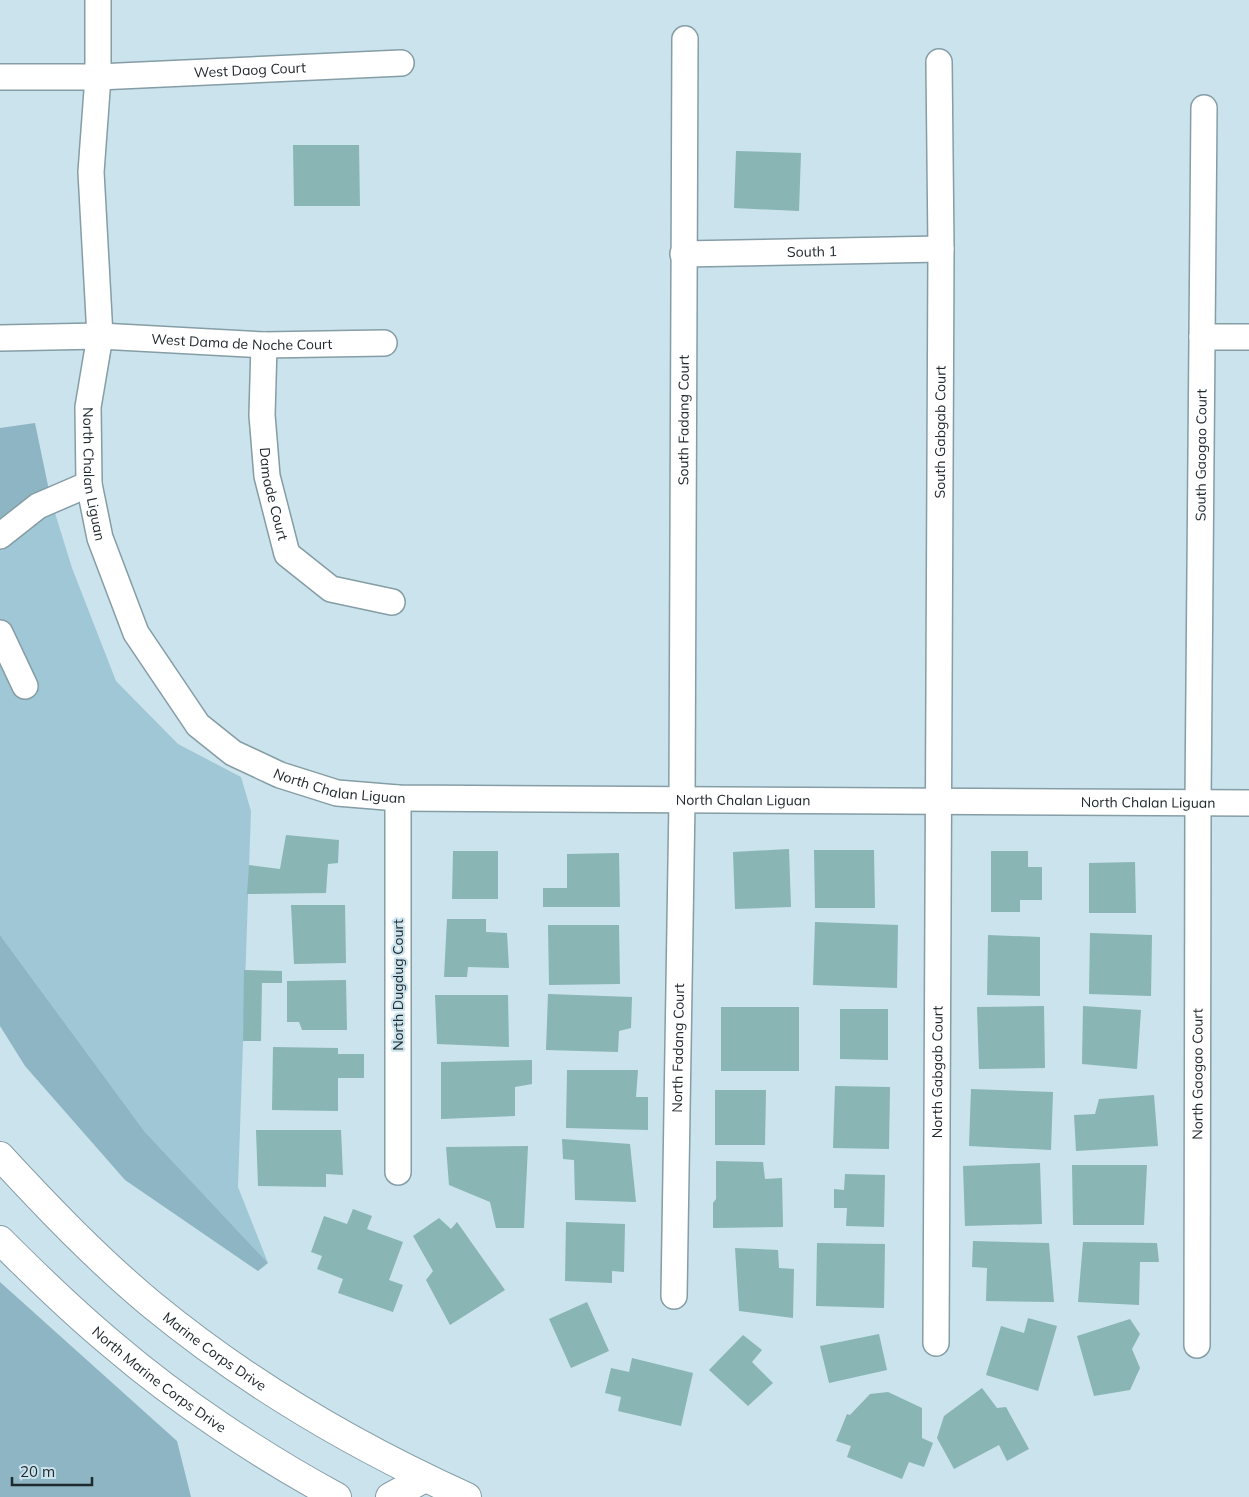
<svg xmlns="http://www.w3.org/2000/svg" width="1249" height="1497" viewBox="0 0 1249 1497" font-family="Mulish,sans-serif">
	<rect width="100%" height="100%" fill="#cae3ec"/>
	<path fill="#a0c7d5" d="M51 500 72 568 116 681 178 744 241 777 251 811 238 1187 268 1263 145 1132 0 935V536Z"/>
	<path fill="#8db5c3" d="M35 423 51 500 0 536V428Z
		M0 935 145 1132 268 1263 258 1271 125 1180 25 1066 0 1026Z
		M0 1282 177 1441 191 1497H0Z"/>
	<path fill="#89b5b4" d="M293 145H359L360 206H294Z
		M736 151 801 153 799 211 734 208Z
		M286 835 339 840 338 863 328 864 326 893 247 894 249 865 280 869Z
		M789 849 791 907 735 909 733 852Z
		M814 850H874L875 908H815Z
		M453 851H498V899H452Z
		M991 851H1028V867H1042V900H1020V912H991Z
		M619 853 620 907H543V888H567V854Z
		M1135 862 1136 913H1089V863Z
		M291 905H345L346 963 294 964Z
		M447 919H486V932L507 933 509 968 468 967 467 977H444Z
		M815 922 898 925 897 988 813 985Z
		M548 925H619L620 984 549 985Z
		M1090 933 1152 935 1151 996 1089 994Z
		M988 935 1040 937V996L987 995Z
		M244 970 282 971V983H262L261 1041H243Z
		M346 980 347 1030H302L299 1022H287V981Z
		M548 994 632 997 631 1028 619 1031 618 1052 546 1050Z
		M435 995H508L509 1047 437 1044Z
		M1044 1006 1045 1068 979 1069 977 1007Z
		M1083 1006 1141 1010 1137 1069 1082 1064Z
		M721 1007H799V1071H721Z
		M840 1009H888V1060L840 1059Z
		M273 1047 338 1048V1054H364V1078H338V1111L272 1110Z
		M532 1060V1084L515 1087V1116L441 1119V1062Z
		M567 1070H638L636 1097H648V1130L566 1128Z
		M835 1086 890 1087 889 1149 833 1148Z
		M971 1089 1053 1092 1051 1150 969 1146Z
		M715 1090H766L765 1145H715Z
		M1154 1095 1158 1146 1076 1151 1074 1115 1095 1114 1099 1099Z
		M256 1130H341L343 1175 326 1174V1187L258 1186Z
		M562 1139 630 1144 636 1202 575 1200 574 1160 563 1159Z
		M528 1146 524 1228H496L490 1202 449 1185 446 1147Z
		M716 1161 763 1162 765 1179 782 1178 783 1227 713 1228V1203L716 1199Z
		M1040 1163 1042 1224 965 1226 963 1166Z
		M1072 1165H1147L1144 1225H1073Z
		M845 1174 885 1175 884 1227 846 1226 847 1208H834V1189L844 1190Z
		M353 1209 372 1216 367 1229 403 1242 389 1280 403 1285 393 1312 338 1293 343 1279 317 1269 322 1256 311 1252 324 1216 347 1224Z
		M439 1218 451 1229 457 1222 505 1290 450 1325 426 1280 433 1271 413 1236Z
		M566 1222 625 1224 624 1272 612 1271V1283L565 1281Z
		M973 1241 1049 1243 1054 1302 986 1301 987 1268 972 1267Z
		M1083 1242 1157 1243 1159 1262H1140L1139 1305 1078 1302Z
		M817 1243 885 1244 884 1308 816 1306Z
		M735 1248 778 1250 779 1268 794 1269 793 1318 739 1311Z
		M587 1302 609 1351 571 1368 549 1319Z
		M1028 1318 1057 1326 1038 1391 986 1375 1001 1326 1024 1333Z
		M1130 1319 1140 1334 1132 1349 1140 1368 1130 1390 1094 1396 1077 1336Z
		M879 1334 887 1370 829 1383 820 1346Z
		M743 1335 762 1350 752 1362 773 1383 748 1406 709 1370Z
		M632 1358 693 1373 681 1426 618 1411 621 1397 605 1393 611 1368 629 1372Z
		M982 1388 997 1408 1006 1407 1029 1449 1007 1461 999 1445 954 1469 937 1438 944 1416Z
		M888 1392 922 1408V1438L933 1443 924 1467 909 1462 902 1479 847 1457 851 1446 836 1441 847 1414 850 1415 870 1394Z"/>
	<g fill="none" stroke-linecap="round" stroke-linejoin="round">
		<defs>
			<g id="street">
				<path id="s1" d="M98 0V77L91 172 100 336 88 407 89 484 100 538 136 633 198 725 233 753 280 775 337 793 398 798 1249 803"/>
				<path id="s2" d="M0 77H98L401 63"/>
				<path id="s3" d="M683 254 941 249"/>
				<path d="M1202 337H1249"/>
				<path id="s4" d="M0 338 100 336 264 345 384 343"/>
				<path id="s5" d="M264 345 262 415 267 476 287 554 331 589 392 602"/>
				<path d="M0 536 38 506 89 484"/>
				<path d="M0 633 25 686"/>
				<path d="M398 798V1172"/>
				<path id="s6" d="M674 1296 682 801 685 39"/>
				<path id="s7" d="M936 1343 941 249 939 62"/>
				<path id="s8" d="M1197 1345 1198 802 1204 108"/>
			</g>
			<path id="secondary" d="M390 1497 425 1478"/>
			<g id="primary">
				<path id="s9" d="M0 1156C48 1208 97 1259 151 1304 247 1383 354 1446 467 1497"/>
				<path id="s10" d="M0 1240C37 1277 74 1313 114 1346 178 1401 263 1457 337 1497"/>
			</g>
		</defs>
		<use href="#street" stroke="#859da5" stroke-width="28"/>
		<use href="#secondary" stroke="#859da5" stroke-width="30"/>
		<use href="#primary" stroke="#859da5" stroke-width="30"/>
		<use href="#street" stroke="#fff" stroke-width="25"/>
		<use href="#secondary" stroke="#fff" stroke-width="28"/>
		<use href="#primary" stroke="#fff" stroke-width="28"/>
	</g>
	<g text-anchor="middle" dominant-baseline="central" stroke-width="4.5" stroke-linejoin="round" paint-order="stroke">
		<g font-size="14" fill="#20292d" stroke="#cae3ec">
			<text stroke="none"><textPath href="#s2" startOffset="250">West Daog Court</textPath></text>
			<text stroke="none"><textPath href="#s3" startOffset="129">South 1</textPath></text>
			<text stroke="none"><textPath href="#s4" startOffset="242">West Dama de Noche Court</textPath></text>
			<text stroke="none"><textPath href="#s6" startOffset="876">South Fadang Court</textPath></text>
			<text stroke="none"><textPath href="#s7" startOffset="911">South Gabgab Court</textPath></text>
			<text stroke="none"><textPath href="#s8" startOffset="890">South Gaogao Court</textPath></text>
			<text stroke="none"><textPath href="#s1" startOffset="476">North Chalan Liguan</textPath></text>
			<text stroke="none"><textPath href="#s5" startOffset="150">Damade Court</textPath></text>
			<text stroke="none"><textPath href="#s1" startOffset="911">North Chalan Liguan</textPath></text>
			<text stroke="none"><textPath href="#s1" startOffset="1316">North Chalan Liguan</textPath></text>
			<text stroke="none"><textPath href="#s1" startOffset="1721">North Chalan Liguan</textPath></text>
			<text transform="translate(398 985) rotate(-90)">North Dugdug Court</text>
			<text stroke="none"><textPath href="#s6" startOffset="248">North Fadang Court</textPath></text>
			<text stroke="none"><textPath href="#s7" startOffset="271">North Gabgab Court</textPath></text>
			<text stroke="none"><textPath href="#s8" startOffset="271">North Gaogao Court</textPath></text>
			<text stroke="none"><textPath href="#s9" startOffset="291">Marine Corps Drive</textPath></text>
			<text stroke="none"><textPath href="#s10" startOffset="212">North Marine Corps Drive</textPath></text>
		</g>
	</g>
	<path d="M12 1477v8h80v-8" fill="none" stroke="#20292d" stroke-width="2.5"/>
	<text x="20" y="1477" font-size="15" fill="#20292d" stroke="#cae3ec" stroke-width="4" paint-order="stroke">20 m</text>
</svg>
